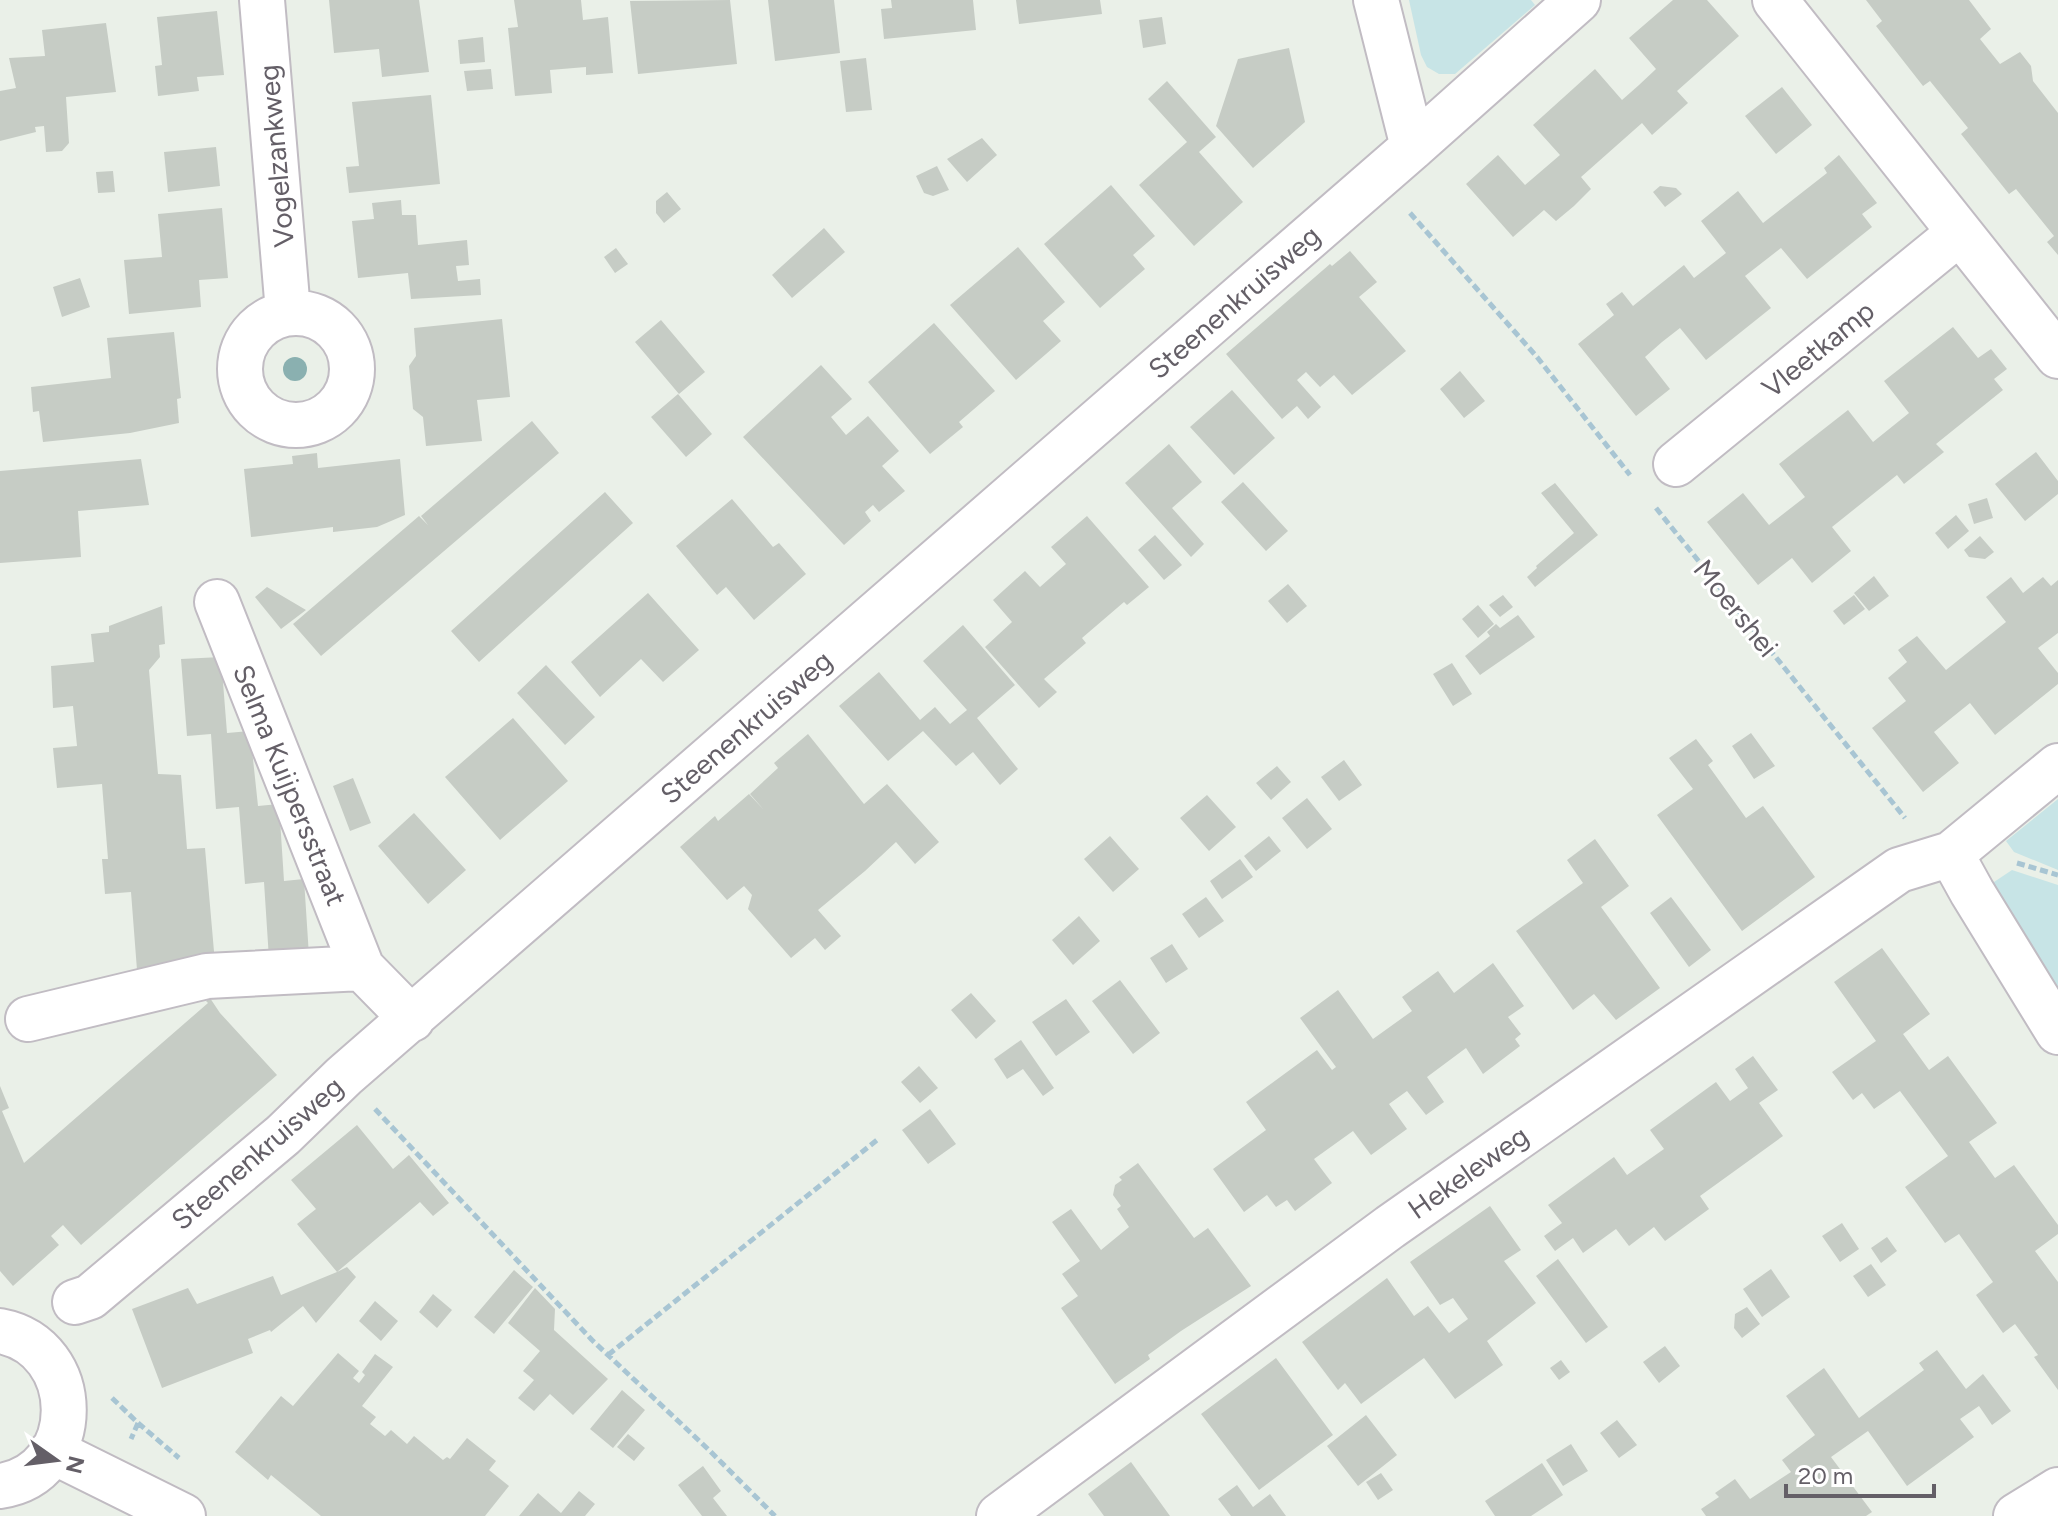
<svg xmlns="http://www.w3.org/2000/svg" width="2058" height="1516" viewBox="0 0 2058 1516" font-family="Figtree,sans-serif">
	<rect width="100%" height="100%" fill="#eaf0e8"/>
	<path fill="#c7e4e6" d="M1409 0H1531L1535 5 1455 74H1439L1427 67 1421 55Z
		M2058 799V870L2014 852 2006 841Z
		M2012 870 2058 885V1000L1988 886Z"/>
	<path fill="#c6ccc5" d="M329 0H419L429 72 382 77 379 49 334 53Z
		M514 0H581L583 20 608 17 613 73 586 75V67L550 70 552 93 515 96 508 28 518 27Z
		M730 0 737 64 638 74 630 1Z
		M768 0H834L840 53 775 61Z
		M891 0H973L976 30 884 39 881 9 892 8Z
		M1016 0H1100L1102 14 1019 24Z
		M1673 0H1707L1739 36 1677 91 1688 103 1652 135 1642 123 1581 177 1591 189 1574 206 1556 221 1544 210 1513 237 1466 184 1498 155 1525 185 1560 155 1533 125 1595 69 1622 100 1639 85 1656 69 1629 38Z
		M1866 0H1969L1991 29 1980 39 2000 64 2020 52 2031 66 2033 81 2058 113V255L2047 242 2054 236 2016 189 2009 194 1961 134 1968 128 1930 81 1923 86 1876 26 1882 21Z
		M217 11 224 75 197 77 199 91 158 96 155 66 162 65 157 17Z
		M1162 17 1166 44 1143 48 1139 20Z
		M106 23 116 92 66 97 69 143 62 151 46 152 44 126 35 127 36 132 0 141V91L16 88 9 58 45 56 42 30Z
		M483 37 485 62 460 64 458 40Z
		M1289 48 1305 122 1253 168 1216 126 1238 59Z
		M866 58 872 110 846 112 840 61Z
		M491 69 493 89 467 91 464 71Z
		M1167 81 1216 137 1199 152 1243 202 1194 246 1139 185 1187 142 1148 99Z
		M1782 87 1812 125 1776 154 1745 116Z
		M431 95 440 184 349 193 346 167 359 166 352 102Z
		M982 138 997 155 967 182 947 159Z
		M216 147 220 186 168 192 164 152Z
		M1839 155 1877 203 1862 214 1872 227 1807 279 1781 248 1745 276 1771 308 1706 360 1680 328 1662 342 1645 357 1670 389 1636 416 1578 344 1614 315 1606 304 1622 292 1633 306 1684 265 1694 278 1726 253 1701 221 1738 191 1763 223 1827 173 1824 168Z
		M937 166 949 190 933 196 924 193 916 176Z
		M113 171 115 192 98 193 96 172Z
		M1111 185 1155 236 1133 255 1145 269 1100 308 1044 244Z
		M1660 186 1676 188 1682 194 1665 207 1653 192Z
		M667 192 681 209 664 223 656 213V201Z
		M401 200 402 215H416L418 245 467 240 469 265 456 266 458 281 480 279 481 295 411 299 408 273 358 278 352 221 374 219 372 203Z
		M222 208 228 278 199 280 201 307 129 314 124 260 162 257 158 214Z
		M824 228 845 252 792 298 772 275Z
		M1018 247 1065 302 1043 321 1061 341 1016 380 950 305Z
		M616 248 628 264 615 273 604 257Z
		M1350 251 1377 282 1359 297 1406 351 1352 395 1334 375 1320 387 1306 372 1297 380 1321 407 1308 419 1297 406 1282 419 1226 354 1330 264 1332 266Z
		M80 278 90 307 62 317 53 287Z
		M502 319 510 397 477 400 482 441 426 446 423 417 413 409 409 366 416 356 414 328Z
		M661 320 705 372 679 394 635 342Z
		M934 323 995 391 959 422 963 427 930 454 868 382Z
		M1953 327 1978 358 1991 349 2007 369 1994 379 2003 390 1936 444 1944 452 1904 484 1897 475 1832 527 1851 551 1812 583 1792 558 1758 585 1707 522 1743 493 1769 525 1805 497 1779 464 1848 410 1873 442 1909 413 1884 381Z
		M174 332 181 398 177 399 179 423 130 433 43 442 39 411 33 412 31 387 111 378 107 338Z
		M821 365 852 399 831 417 846 435 868 416 899 451 882 466 905 491 879 512 873 505 865 512 871 521 844 545 743 437Z
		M1460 371 1485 401 1464 418 1440 389Z
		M1232 390 1275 438 1234 475 1190 427Z
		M678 394 712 434 686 457 651 417Z
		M532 421 559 453 321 656 293 624 419 516 428 525 421 516Z
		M1169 444 1202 482 1172 508 1204 544 1191 557 1125 483Z
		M2036 452 2058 481V494L2025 521 1995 484Z
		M317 453 318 468 400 459 405 515 377 527 333 532V527L251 537 244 469 293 464 292 456Z
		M141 459 149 505 78 511 81 557 0 563V471Z
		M1243 482 1288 531 1266 551 1221 502Z
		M1555 483 1598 535 1535 587 1527 577 1537 568 1536 566 1574 533 1541 493Z
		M605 492 633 523 479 662 451 631Z
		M1987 498 1993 518 1974 524 1968 504Z
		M732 499 773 547 779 543 806 574 754 620 726 587 717 595 676 546Z
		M1956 515 1969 531 1948 549 1935 533Z
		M1087 516 1149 587 1127 605 1124 602 1082 638 1086 643 1044 679 1057 692 1039 708 985 647 1012 622 993 600 1025 571 1040 587 1066 564 1051 547Z
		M1155 535 1182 565 1164 580 1138 550Z
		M1980 536 1994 552 1985 559 1969 557 1964 550Z
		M1874 576 1889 596 1869 611 1854 593Z
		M2011 577 2023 593 2043 577 2051 586 2058 580V633L2038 648 2058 673V684L1995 735 1970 703 1934 732 1959 763 1923 792 1872 728 1906 701 1888 678 1907 662 1898 650 1917 636 1946 670 2006 622 1986 597Z
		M1288 584 1307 606 1287 623 1268 601Z
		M267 587 306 610 281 629 255 597Z
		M648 593 699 650 663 682 641 659 600 697 571 662Z
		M1503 595 1513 607 1500 617 1489 605Z
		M1854 595 1865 609 1844 625 1833 611Z
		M1478 605 1494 624 1478 638 1462 619Z
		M162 606 165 644 159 645 160 657 149 670 158 774 181 775 187 849 205 848 215 963 137 970 131 892 105 894 102 859H108L102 784 57 788 53 748 77 746 73 706 53 708 51 666 94 662 91 634 109 632V626Z
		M1518 615 1535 637 1480 675 1465 656 1490 636 1487 632 1496 624 1500 628Z
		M963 625 1015 685 977 718 1018 769 1000 785 973 752 956 766 923 731 888 761 839 706 879 672 920 720 935 707 950 724 967 710 923 661Z
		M221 657 227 733 250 731 258 806 279 804 284 881 304 879 309 956 269 959 264 882 245 884 239 807 216 809 211 734 187 736 181 659Z
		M1452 663 1472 694 1453 706 1433 674Z
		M546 665 595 717 565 745 517 693Z
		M513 718 568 781 500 840 445 777Z
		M1751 733 1775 766 1754 779 1732 746Z
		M808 734 864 804 887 784 939 842 915 864 896 842 865 871 818 910 841 936 825 950 815 938 791 958 748 909 752 895 744 886 727 900 680 847 715 816 718 821 749 794 764 810 750 794 778 768 774 763Z
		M1696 739 1713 761 1708 765 1746 818 1763 806 1815 877 1742 931 1657 815 1693 789 1669 758Z
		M1344 760 1362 785 1339 801 1321 777Z
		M1277 766 1291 782 1271 800 1256 783Z
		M353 778 371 823 350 831 333 786Z
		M1207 795 1236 827 1209 851 1180 818Z
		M1307 798 1332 829 1307 849 1282 818Z
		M414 813 466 870 428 904 378 846Z
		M1110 836 1139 869 1113 892 1084 859Z
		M1269 836 1281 851 1256 871 1244 856Z
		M1595 839 1629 886 1601 907 1660 988 1616 1020 1594 994 1573 1010 1516 931 1583 883 1567 860Z
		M1240 859 1253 877 1222 899 1210 881Z
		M1206 897 1224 921 1199 938 1182 914Z
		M1671 897 1711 950 1689 967 1650 913Z
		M1079 916 1100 941 1073 965 1052 940Z
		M1172 944 1188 969 1166 983 1150 958Z
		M1882 948 1930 1014 1903 1034 1929 1070 1948 1056 1997 1123 1969 1142 1995 1178 2014 1165 2058 1225V1234L2035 1251 2058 1282V1390L2034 1357 2038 1355 2015 1324 2003 1333 1976 1295 1993 1282 1959 1234 1945 1243 1905 1187 1948 1156 1900 1091 1874 1109 1862 1093 1853 1100 1832 1072 1876 1041 1834 982Z
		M1493 963 1524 1006 1508 1017 1521 1034 1515 1039 1520 1046 1483 1074 1466 1048 1427 1077 1444 1102 1426 1115 1407 1091 1389 1104 1407 1129 1371 1155 1353 1131 1314 1159 1332 1183 1295 1211 1287 1200 1276 1207 1267 1195 1244 1212 1213 1169 1266 1130 1246 1102 1317 1050 1332 1070 1336 1067 1300 1018 1338 990 1373 1039 1412 1011 1402 997 1438 971 1454 993Z
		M1120 980 1160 1033 1133 1054 1092 1001Z
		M971 993 996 1021 976 1039 951 1010Z
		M210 998 220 1013 277 1075 81 1245 63 1225 51 1236 59 1245 13 1286 0 1271V1086L9 1108 2 1111 24 1163 208 1003 206 1001Z
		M1066 999 1090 1032 1056 1056 1032 1022Z
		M1021 1040 1054 1088 1043 1096 1023 1069 1007 1079 994 1059Z
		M1753 1056 1778 1090 1759 1103 1783 1136 1700 1196 1709 1209 1665 1241 1654 1227 1629 1246 1616 1229 1583 1253 1573 1238 1555 1251 1544 1236 1562 1223 1548 1205 1614 1157 1627 1175 1664 1149 1650 1130 1716 1082 1730 1101 1748 1088 1735 1069Z
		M919 1066 938 1088 920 1103 901 1082Z
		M930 1109 956 1144 928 1164 902 1130Z
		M357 1125 393 1169 409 1155 449 1203 433 1216 420 1202 337 1272 347 1267 356 1277 316 1323 303 1306 271 1332 270 1330 248 1339 253 1353 162 1388 132 1309 188 1288 197 1304 273 1276 281 1295 337 1272 297 1224 316 1209 291 1180Z
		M1138 1163 1194 1238 1208 1228 1251 1286 1181 1331 1148 1355 1150 1359 1115 1384 1061 1308 1078 1296 1062 1274 1080 1261 1052 1222 1071 1209 1101 1250 1129 1227 1117 1209 1121 1206 1113 1195 1115 1185 1122 1180 1119 1177Z
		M1490 1206 1521 1250 1504 1261 1536 1303 1487 1341 1503 1365 1455 1399 1424 1358 1361 1404 1345 1383 1338 1390 1302 1342 1387 1278 1414 1316 1428 1306 1449 1333 1468 1319 1453 1298 1440 1305 1410 1262Z
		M1842 1223 1859 1249 1840 1262 1822 1236Z
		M1887 1237 1897 1251 1881 1263 1871 1248Z
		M1558 1259 1608 1327 1586 1343 1536 1276Z
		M1871 1264 1886 1285 1868 1297 1853 1276Z
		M1771 1269 1790 1297 1762 1317 1743 1289Z
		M514 1270 533 1287 494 1334 474 1317Z
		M535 1288 555 1309 554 1330 608 1379 573 1415 550 1394 534 1411 518 1398 534 1380 523 1371 540 1351 508 1323Z
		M433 1294 452 1310 437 1328 419 1312Z
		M375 1301 398 1321 381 1341 359 1321Z
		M1747 1307 1760 1324 1742 1338 1734 1328 1735 1314Z
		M1665 1346 1680 1366 1659 1383 1643 1362Z
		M1937 1350 1966 1389 1983 1374 2011 1411 1992 1425 1979 1406 1960 1419 1974 1437 1907 1486 1868 1431 1831 1457 1872 1512 1866 1516H1706L1701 1509 1719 1497 1715 1493 1735 1479 1750 1499 1791 1472 1782 1460 1815 1435 1786 1396 1824 1368 1859 1418 1924 1370 1919 1363Z
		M338 1353 359 1371 353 1378 359 1383 365 1375 362 1372 375 1354 393 1367 362 1406 376 1417 370 1424 385 1436 391 1430 407 1444 414 1436 443 1460 447 1457 450 1459 467 1438 496 1461 489 1470 509 1486 485 1516H321L271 1475 268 1480 235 1452 281 1396 293 1406Z
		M1276 1358 1333 1435 1259 1490 1201 1414Z
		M1561 1360 1570 1372 1559 1380 1550 1368Z
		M622 1390 645 1410 613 1448 590 1429Z
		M1366 1415 1397 1455 1358 1486 1327 1446Z
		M1617 1420 1637 1445 1619 1458 1600 1433Z
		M628 1434 645 1448 634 1461 617 1447Z
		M1571 1444 1588 1471 1563 1486 1546 1460Z
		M1131 1462 1170 1516H1104L1088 1494Z
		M1542 1463 1563 1495 1531 1516H1495L1485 1501Z
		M703 1466 721 1491 713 1498 727 1516H702L678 1485Z
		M1381 1473 1393 1490 1378 1500 1366 1482Z
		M1237 1485 1253 1507 1270 1494 1286 1516H1231L1218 1499Z
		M579 1491 595 1504 585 1516H519L538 1493 561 1513Z"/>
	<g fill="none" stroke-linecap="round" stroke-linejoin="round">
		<defs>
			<path id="street" d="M262 0 288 312
				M1376 0 1413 147
				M1775 0 2058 356
				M240 369a56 56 0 1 1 112 0a56 56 0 1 1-112 0Z
				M1676 464 1959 233
				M217 602 362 968 412 1019
				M1951 854 1972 892 2058 1032
				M28 1019 207 976 362 968
				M75 1302 90 1297 283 1135 344 1076 1413 147 1578 0
				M999 1516 1390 1227 1899 870 1951 854 2058 766
				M2016 1516 2058 1490"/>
			<path id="secondary" d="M0 1331C85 1347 85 1474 0 1486
				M52 1451 183 1516"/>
		</defs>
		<use href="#street" stroke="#c1bcc3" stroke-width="48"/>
		<use href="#secondary" stroke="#c0bbc2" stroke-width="48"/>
		<path stroke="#a8c5d3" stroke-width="5" stroke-dasharray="8 4" stroke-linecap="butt" d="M1410 213 1537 357 1630 475
			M1656 508 1905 818
			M2017 863 2058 875
			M375 1109 592 1340 709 1450 775 1516
			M608 1355 877 1140
			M112 1398 138 1423 131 1439
			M138 1423 179 1458"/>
		<use href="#street" stroke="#fff" stroke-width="44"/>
		<use href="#secondary" stroke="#fff" stroke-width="44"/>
	</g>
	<circle fill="#8ab0b0" cx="295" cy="369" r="12"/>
	<g text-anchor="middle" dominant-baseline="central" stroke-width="6" stroke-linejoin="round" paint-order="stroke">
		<g font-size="28" fill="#645f67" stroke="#fff">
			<text transform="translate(276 156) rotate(-95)">Vogelzankweg</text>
			<text transform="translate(1234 302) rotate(-41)">Steenenkruisweg</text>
			<text transform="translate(1818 349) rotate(-39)">Vleetkamp</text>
			<text transform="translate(1736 608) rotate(51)">Moershei</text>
			<text transform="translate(746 727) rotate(-41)">Steenenkruisweg</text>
			<text transform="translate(290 785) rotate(68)">Selma Kuijpersstraat</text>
			<text transform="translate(257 1153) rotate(-41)">Steenenkruisweg</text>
			<text transform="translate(1468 1172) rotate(-35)">Hekeleweg</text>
		</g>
	</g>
	<g transform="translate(56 1460) rotate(104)" stroke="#ffffff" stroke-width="6" paint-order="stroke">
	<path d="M0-6L14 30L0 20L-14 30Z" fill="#645f67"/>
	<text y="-12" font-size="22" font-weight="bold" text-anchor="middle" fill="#645f67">N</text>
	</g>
	<path d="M1786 1484v12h148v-12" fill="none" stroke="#645f67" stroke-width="4"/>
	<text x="1798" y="1484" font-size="24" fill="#645f67" stroke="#ffffff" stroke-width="6" paint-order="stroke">20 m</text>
</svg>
